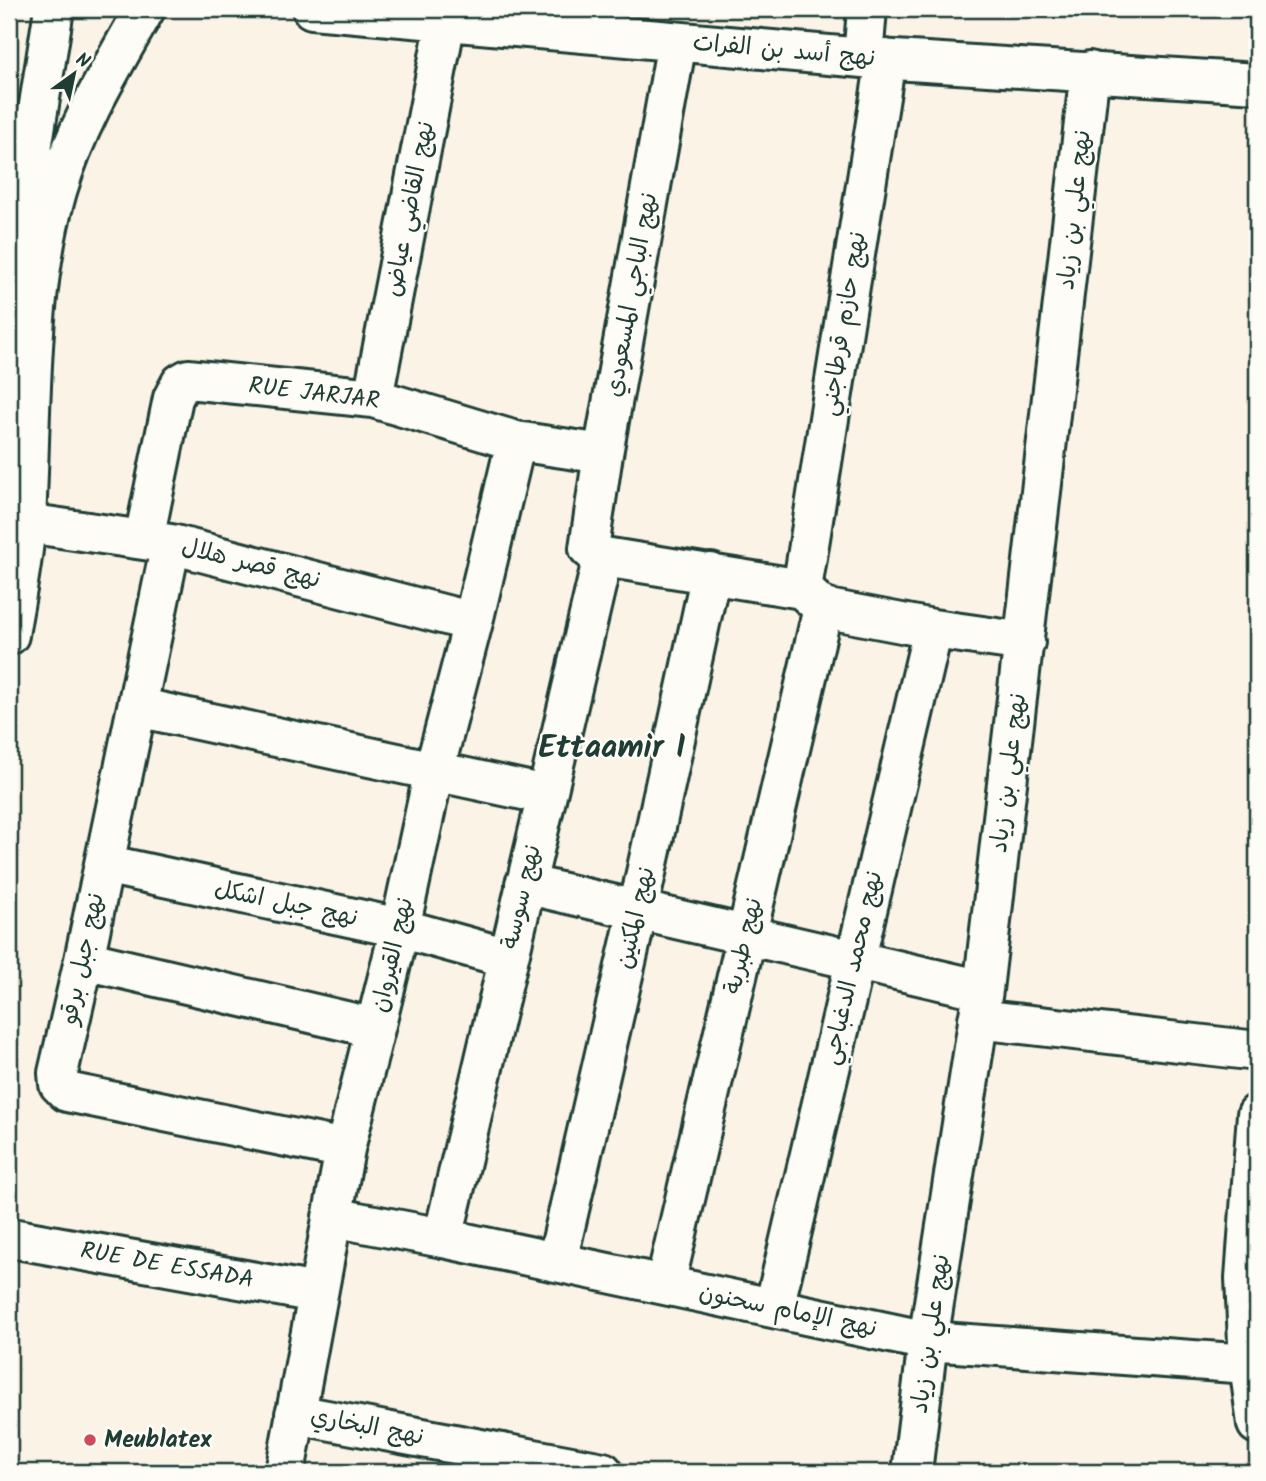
<svg xmlns="http://www.w3.org/2000/svg" width="1266" height="1481" viewBox="0 0 1266 1481" font-family="Kalam,'Playpen Sans Arabic',sans-serif">
	<rect width="100%" height="100%" fill="#fcf3e7"/>
	<filter id="ink" filterUnits="userSpaceOnUse"><feTurbulence type="fractalNoise" baseFrequency=".0143" numOctaves="2"/><feDisplacementMap in="SourceGraphic" scale="14" xChannelSelector="R" yChannelSelector="G"/><feConvolveMatrix kernelMatrix="1 2 1 2 8 2 1 2 1" color-interpolation-filters="sRGB"/></filter>
	<g filter="url(#ink)">
		<g fill="none" stroke-linecap="round" stroke-linejoin="round">
			<defs>
				<path id="minor" d="M312 9 863 58 1257 83
					M677 42 603 454 589 548 598 556 802 589 823 608 933 629 1025 642
					M863 58 867 9
					M373 398 446 21
					M26 523 171 544 473 622
					M144 539 173 398 181 383 188 379 373 398 516 441 603 454
					M171 544 84 960 58 1073 59 1084 67 1092 345 1149
					M802 589 886 59
					M137 707 546 795
					M104 864 400 928 508 958
					M525 884 983 990
					M84 960 375 1028
					M978 1019 1257 1051
					M1257 1114 1245 1278 1249 1364 1257 1424
					M332 1217 443 1238 928 1341 1249 1364
					M443 1238 603 556
					M17 1239 317 1293
					M557 1262 638 910 711 573
					M665 1285 823 608
					M774 1308 933 629
					M295 1414 603 1472
					M285 1472 345 1149 400 928 434 771 473 622 516 441
					M912 1472 928 1341 983 990 1090 71"/>
				<path id="major" d="M9 313 11 283 54 9
					M9 635C15 597 24 558 26 519 32 411 27 295 57 191 76 126 112 67 145 9"/>
			</defs>
			<use href="#minor" stroke="#1f3d34" stroke-width="44"/>
			<use href="#major" stroke="#1f3d34" stroke-width="44"/>
			<use href="#minor" stroke="#fdfcf7" stroke-width="38"/>
			<use href="#major" stroke="#fdfcf7" stroke-width="38"/>
		</g>
	</g>
	<circle fill="#d1495b" stroke="#fdfcf7" stroke-width="2.5" cx="90" cy="1440" r="7"/>
	<g text-anchor="middle" dominant-baseline="central" stroke-width="5" stroke-linejoin="round" paint-order="stroke">
		<g font-size="24" fill="#1f3d34" stroke="#fdfcf7">
			<text transform="translate(784 51) rotate(5)">نهج أسد بن الفرات</text>
			<text transform="translate(410 209) rotate(-79)">نهج القاضي عياض</text>
			<text transform="translate(1075 210) rotate(-84)">نهج علي بن زياد</text>
			<text transform="translate(632 295) rotate(-80)">نهج الباجي المسعودي</text>
			<text transform="translate(844 324) rotate(-81)">نهج حازم قرطاجني</text>
			<text transform="translate(314 394) rotate(7)">RUE JARJAR</text>
			<text transform="translate(251 564) rotate(14)">نهج قصر هلال</text>
			<text transform="translate(1009 773) rotate(-83)">نهج علي بن زياد</text>
			<text transform="translate(522 897) rotate(-77)">نهج سوسة</text>
			<text transform="translate(286 904) rotate(12)">نهج جبل اشكل</text>
			<text transform="translate(636 918) rotate(-77)">نهج المكنين</text>
			<text transform="translate(744 946) rotate(-77)">نهج طبربة</text>
			<text transform="translate(393 955) rotate(-77)">نهج القيروان</text>
			<text transform="translate(83 959) rotate(-78)">نهج جبل برقو</text>
			<text transform="translate(853 968) rotate(-77)">نهج محمد الدغباجي</text>
			<text transform="translate(167 1266) rotate(10)">RUE DE ESSADA</text>
			<text transform="translate(788 1311) rotate(12)">نهج الإمام سحنون</text>
			<text transform="translate(931 1334) rotate(-82)">نهج علي بن زياد</text>
			<text transform="translate(367 1427) rotate(11)">نهج البخاري</text>
		</g>
		<g font-size="24" font-weight="bold" fill="#1f3d34" stroke="#fdfcf7" text-anchor="start">
			<text x="104" y="1440">Meublatex</text>
		</g>
		<g font-size="32" font-weight="bold" fill="#1f3d34" stroke="#fdfcf7">
			<text x="612" y="748">Ettaamir I</text>
		</g>
	</g>
	<rect width="1266" height="1481" fill="none" stroke="#fdfcf7" stroke-width="35"/>
	<rect x="18" y="18" width="1231" height="1446" fill="none" stroke="#1f3d34" stroke-width="2.5" filter="url(#ink)"/>
	<g transform="translate(74 74) rotate(33)" stroke="#fdfcf7" stroke-width="5" paint-order="stroke">
	<path d="M0-5L12 26L0 18L-12 26Z" fill="#1f3d34"/>
	<text y="-10" font-size="19" font-weight="bold" text-anchor="middle" fill="#1f3d34">N</text>
	</g>
</svg>
